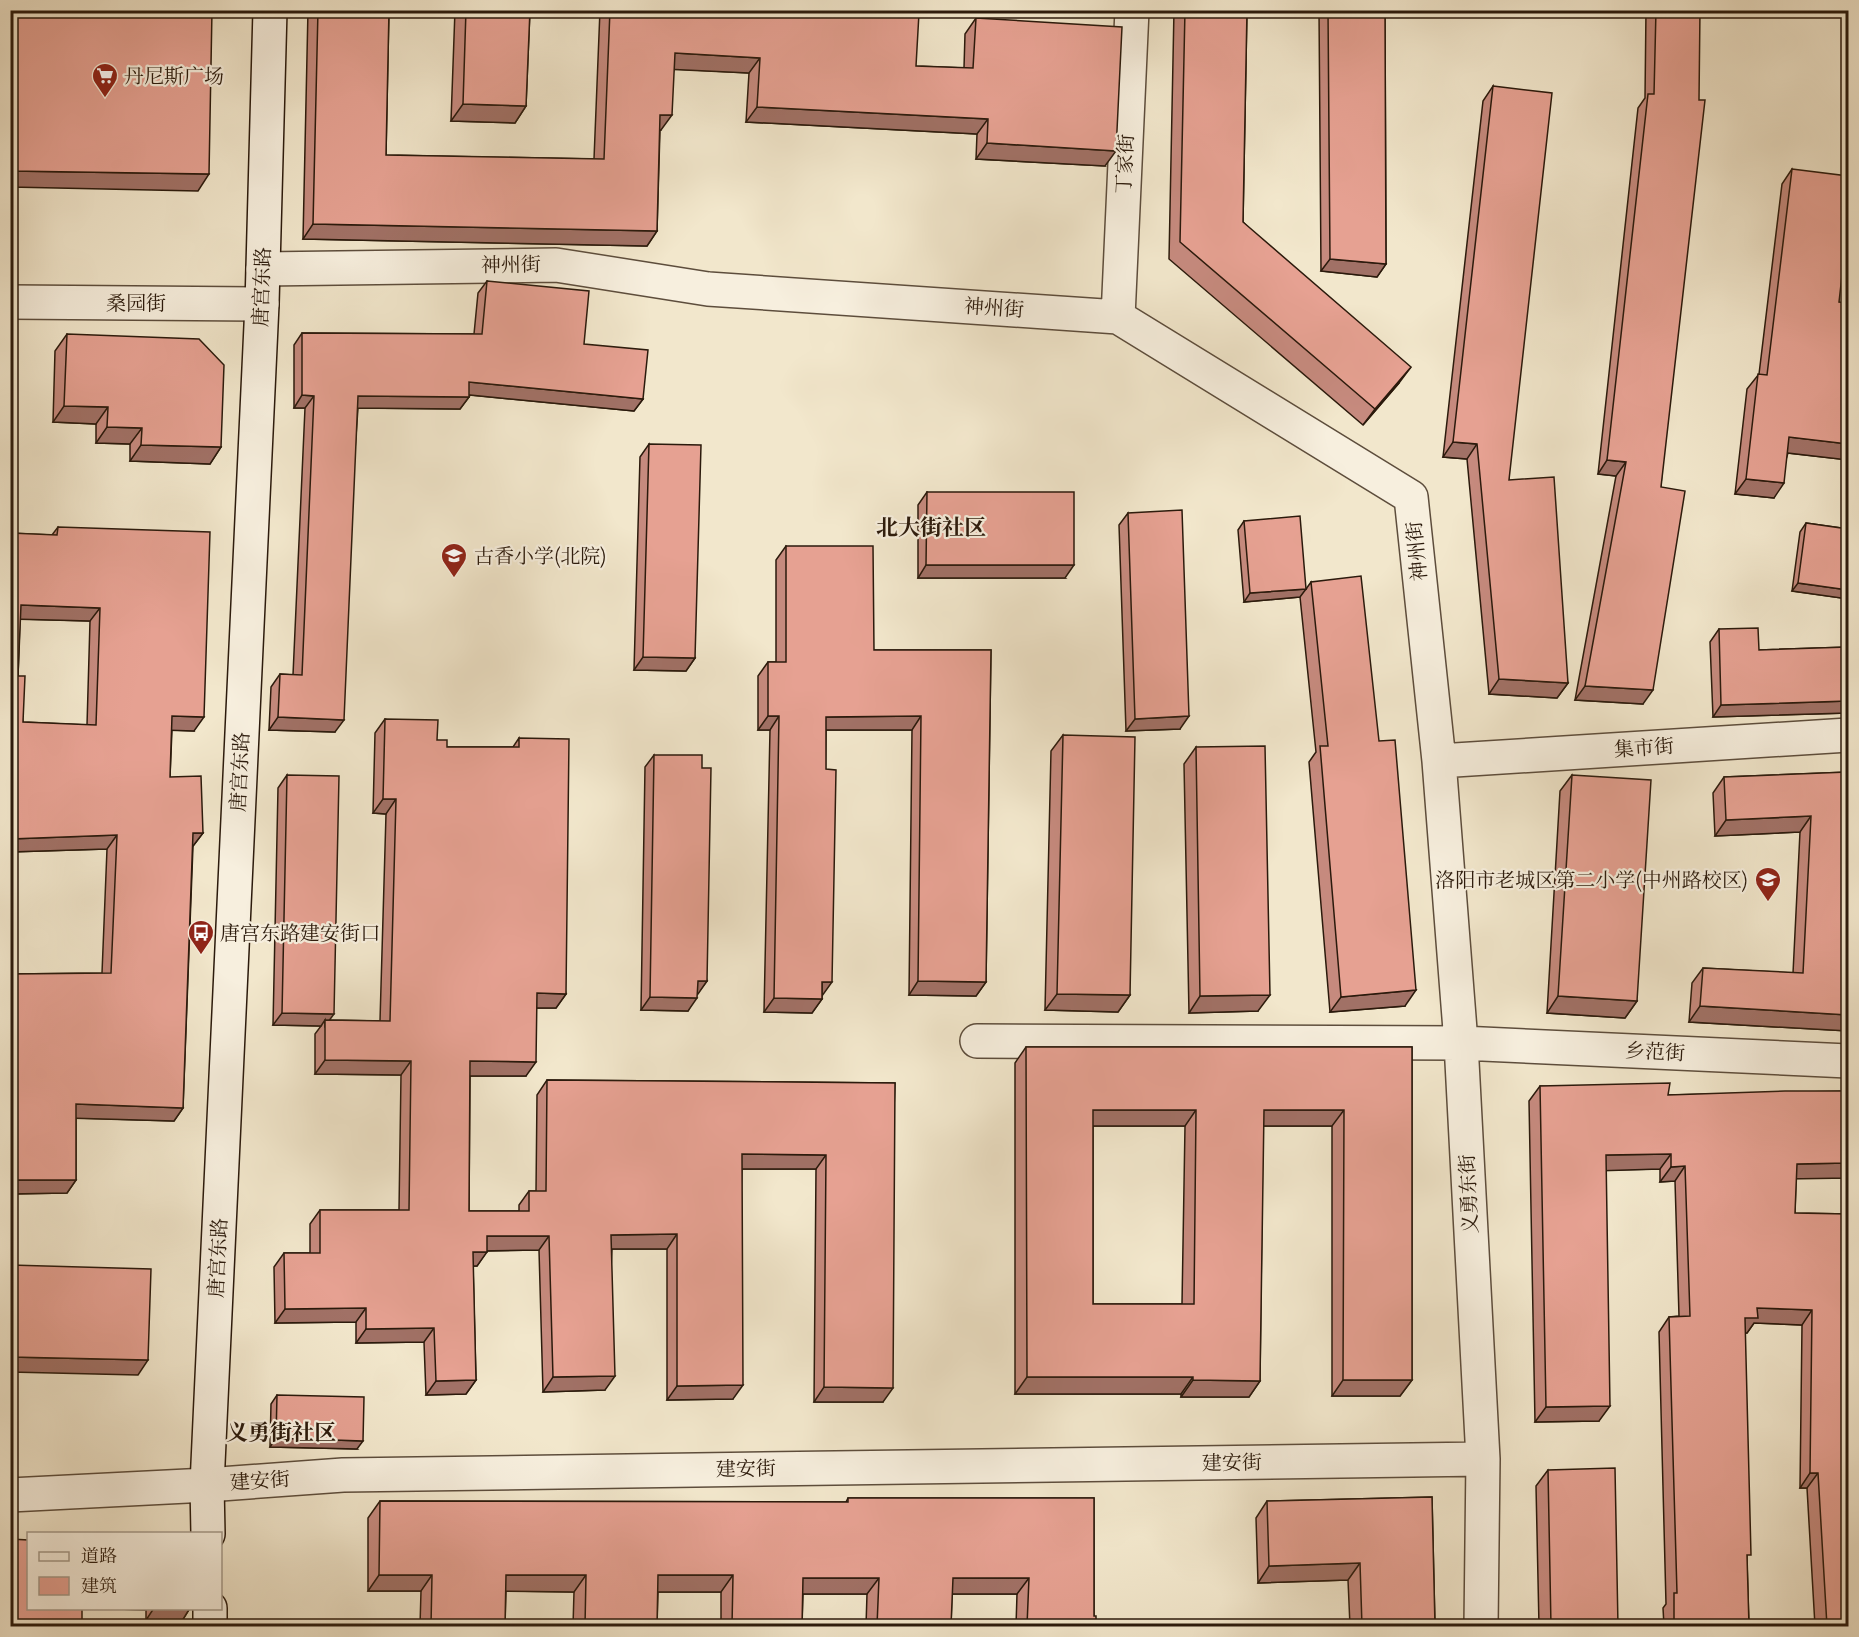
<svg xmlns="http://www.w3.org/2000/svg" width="1859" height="1637" viewBox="0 0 1859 1637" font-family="Cardo,'Noto Serif SC',serif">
	<rect width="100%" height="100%" fill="#f2e7cc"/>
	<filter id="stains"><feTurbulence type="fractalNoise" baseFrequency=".00333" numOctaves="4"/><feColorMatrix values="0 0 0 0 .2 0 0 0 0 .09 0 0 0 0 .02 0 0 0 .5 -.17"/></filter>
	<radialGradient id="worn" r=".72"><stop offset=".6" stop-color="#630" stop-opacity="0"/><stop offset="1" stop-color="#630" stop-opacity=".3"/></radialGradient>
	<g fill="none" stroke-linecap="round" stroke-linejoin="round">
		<defs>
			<path id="street" d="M263 269 556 265 708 289 1118 317 1411 497 1439 761 1461 1043 1483 1459 1481 1626
				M10 302 262 304
				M1118 317 1132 10
				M1439 761 1848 735
				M977 1041 1461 1043 1848 1061
				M10 1495 207 1485 343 1475 1483 1459"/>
			<path id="secondary" d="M208 1534 207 1485 262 304 270 10
				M210 1608V1626"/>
		</defs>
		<use href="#street" stroke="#5d4d3c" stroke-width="36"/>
		<use href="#secondary" stroke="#2b1a0c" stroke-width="36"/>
		<use href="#street" stroke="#f7efde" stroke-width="33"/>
		<use href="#secondary" stroke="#f7efde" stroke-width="33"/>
	</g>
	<path fill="#c68a7e" stroke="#2b1a0c" stroke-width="1.5" fill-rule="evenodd" d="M308 10H389L386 155 594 159 600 10H862L916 66 964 68 965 34 976 18 1105 166 976 159 977 134 746 122 749 73 674 69 661 130H660L657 231 647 246 303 239Z
		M455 10H530L526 106 515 123 451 121Z
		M1174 10H1247L1243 222 1399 383 1363 425 1169 259Z
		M1319 10H1385L1386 264 1377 277 1321 271Z
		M1646 10H1700L1643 704 1575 700 1616 476 1598 474 1638 108 1645 98Z
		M1493 86 1509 480 1568 683 1557 698 1489 694 1467 459 1443 457 1483 101Z
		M1792 169 1839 302 1848 460 1788 453 1774 498 1735 494 1747 389 1759 374 1782 184Z
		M487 281 584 344 643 399 634 411 469 395V397L460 409 358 408 335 732 269 730 271 687 280 674 293 675 305 408H294V345L302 333 474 334 478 293Z
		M67 334 221 447 210 464 130 461V444L96 443V424L53 422 55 351Z
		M649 444 695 658 686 671 634 670 640 457Z
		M927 492 1065 578H918V505Z
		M1128 513 1180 729 1126 731 1119 525Z
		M1244 521 1306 589 1311 582 1405 1006 1330 1012 1309 762 1316 752 1300 597 1244 602 1238 530Z
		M1806 523 1848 529V599L1792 591 1800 532Z
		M58 527 194 731 172 730 170 777 203 833 193 846 183 1108 174 1121 76 1118V1180L67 1193 10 1194V974L102 973 107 849 10 852V533L52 535ZM20 619 90 621 87 725 23 722 18 676Z
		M786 546 874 650H991L986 982 976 996 909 995 912 730H826L822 999 812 1013 764 1012 770 730H758V676L768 662H776V560Z
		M1719 629 1759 650 1848 647V713L1713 717 1710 642Z
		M385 719 437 740 447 747H513L519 738 566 994 556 1008H536L526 1076H470L469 1211H519V1205L529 1191H536L537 1095 547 1080 895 1083 883 1402H814L816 1169H742L733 1399 667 1400V1249H612L605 1390 543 1392 539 1250 487 1251 477 1266H473L476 1380 466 1394 426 1395 424 1342 356 1343V1322L275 1323 274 1267 284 1253H310V1224L320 1210H399L401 1075 315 1074V1034L321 1026 273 1025 278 788 287 775 330 1020 380 1021 386 814 373 813 375 733Z
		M1063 735 1130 995 1118 1012 1045 1010 1051 751Z
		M1196 747 1258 1011 1189 1013 1184 764Z
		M654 755 707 981 697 994 688 1011 641 1010 645 767Z
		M1848 772 1847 968H1848V1031L1689 1022 1692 983 1703 968 1793 973 1800 832 1715 836 1713 793 1724 777Z
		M1572 775 1637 1001 1625 1018 1547 1013 1560 791Z
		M1026 1047H1412V1380L1400 1396H1332V1126H1263L1260 1381 1249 1397H1181V1394H1015V1063ZM1093 1126H1185L1182 1304H1093Z
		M1540 1086 1668 1095 1848 1091V1178H1796L1795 1213 1848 1214V1626H1815L1807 1488H1800L1802 1325 1754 1323 1747 1333H1745L1747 1561 1749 1626H1664L1663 1608 1666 1604 1659 1332 1669 1317 1679 1316 1675 1181 1660 1182V1169L1606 1170 1599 1421 1535 1422 1529 1101Z
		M277 1395 357 1449 270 1447 271 1404Z
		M1548 1470 1618 1626H1539L1536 1486Z
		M1432 1497 1435 1626H1350L1348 1580 1258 1583 1256 1518 1267 1501Z
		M848 1498H1094V1616L1096 1626H1016L1017 1594H952L951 1626H866L867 1594H803L802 1626H721V1592H658L657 1626H573L574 1592 506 1591 505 1626H420L421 1591H368V1518L380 1501 846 1502Z
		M88 1608H190L182 1621 146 1620V1610Z"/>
	<path fill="#a17166" stroke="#2b1a0c" stroke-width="1.5" d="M675 53 760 58 749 73 664 69Z
		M463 104 526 106 515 123 451 121Z
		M757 107 988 119 977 134 746 122Z
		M660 115H672L661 130H649Z
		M987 143 1116 151 1105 166 976 159Z
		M10 171 209 174 198 191 10 187Z
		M313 224 657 231 647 246 303 239Z
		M1330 259 1386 264 1377 277 1321 271Z
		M1411 367 1399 383 1363 425 1375 409Z
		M469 382 643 399 634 411 460 394Z
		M302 395 314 396 305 408H294Z
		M358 396 469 397 460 409 350 408Z
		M64 406 108 407 96 424 53 422Z
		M107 427 142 428 130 444 96 443Z
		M1789 437 1848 444V460L1779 452Z
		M1453 442 1477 444 1467 459 1443 457Z
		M141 445 221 447 210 464 130 461Z
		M1607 460 1626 462 1616 476 1598 474Z
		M1746 479 1784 483 1774 498 1735 494Z
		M926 565H1074L1065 578H918Z
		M1798 583 1848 590V599L1792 591Z
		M1306 589 1300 597 1244 602 1250 593Z
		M21 605 100 608 90 621 11 619Z
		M643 657 695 658 686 671 634 670Z
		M1499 679 1568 683 1557 698 1489 694Z
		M1585 686 1653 690 1643 704 1575 700Z
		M1848 701V713L1713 717 1721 705Z
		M172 716 204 717 194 731 162 730Z
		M768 716H779L770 730H758Z
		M921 716 912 730H816L826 717Z
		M1189 716 1180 729 1126 731 1135 719Z
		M278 717 344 720 335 732 269 730Z
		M383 799H396L386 814 373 813Z
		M1811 816 1800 832 1715 836 1726 820Z
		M193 833H203L193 846 184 847Z
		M117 835 107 849 10 852V839Z
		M698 981H707L698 994H689Z
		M918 981 986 982 976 996 909 995Z
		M822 982H832L822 996Z
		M1416 990 1405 1006 1330 1012 1341 997Z
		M537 993 566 994 556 1008H527Z
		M1057 994 1130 995 1118 1012 1045 1010Z
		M1270 995 1258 1011 1189 1013 1200 996Z
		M1558 996 1637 1001 1625 1018 1547 1013Z
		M650 997 697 998 688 1011 641 1010Z
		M774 998 822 999 812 1013 764 1012Z
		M1700 1006 1848 1015V1031L1689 1022Z
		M282 1013 334 1014 325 1026V1020L321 1026 273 1025Z
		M325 1060 411 1061 401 1075 315 1074Z
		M470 1061 536 1062 526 1076H460Z
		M76 1104 183 1108 174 1121 67 1118Z
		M1093 1110H1196L1185 1126H1082Z
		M1264 1110H1344L1332 1126H1252Z
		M742 1154 826 1155 816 1169H732Z
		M1671 1154 1660 1169 1595 1171 1606 1155Z
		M1848 1163V1178L1787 1179 1797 1164Z
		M1685 1166 1675 1181 1660 1182 1671 1167Z
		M10 1180H76L67 1193 10 1194Z
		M677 1234 667 1249H601L611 1235Z
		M487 1236H549L539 1250 477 1251Z
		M473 1252H487L477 1266H463Z
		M366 1308 356 1322 275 1323 285 1309Z
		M1757 1308 1812 1310 1802 1325 1754 1323 1747 1333H1734L1745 1318Z
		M434 1328 424 1342 356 1343 366 1329Z
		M10 1357 148 1360 138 1375 10 1372Z
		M615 1376 605 1390 543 1392 553 1377Z
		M1027 1377H1193L1181 1394H1015Z
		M476 1380 466 1394 426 1395 436 1381Z
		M1193 1380 1260 1381 1249 1397H1181Z
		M1343 1380H1412L1400 1396H1332Z
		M743 1385 733 1399 667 1400 677 1386Z
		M824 1387 893 1388 883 1402H814Z
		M1610 1406 1599 1421 1535 1422 1546 1407Z
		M276 1438 363 1441 357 1449 270 1447Z
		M1810 1473H1818L1807 1488H1800Z
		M1360 1563 1348 1580 1258 1583 1269 1566Z
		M379 1575H432L421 1591H368Z
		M506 1575H586L574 1592 495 1591Z
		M658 1575H733L721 1592H646Z
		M803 1578H879L867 1594H792Z
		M953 1578H1029L1017 1594H941Z
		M88 1608H148L146 1610Z
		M154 1608H190L182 1621 146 1620Z"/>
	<path fill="#e6a192" stroke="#2b1a0c" stroke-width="1.5" fill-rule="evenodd" d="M10 10H212L209 174 10 171Z
		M318 10H389L386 155 604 159 610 10H862L919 13 916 66 973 68 976 18 1122 27 1116 151 987 143 988 119 757 107 760 58 675 53 672 115H660L657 231 313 224Z
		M466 10H530L526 106 463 104Z
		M1185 10H1247L1243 222 1411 367 1375 409 1180 242Z
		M1328 10H1385L1386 264 1330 259Z
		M1656 10H1700L1699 100H1705L1661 487 1685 491 1653 690 1585 686 1626 462 1607 460 1648 94H1654Z
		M1493 86 1552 93 1509 480 1554 477 1568 683 1499 679 1477 444 1453 442Z
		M1792 169 1848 176V222L1839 302 1848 303V444L1789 437 1784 483 1746 479 1758 374 1767 375Z
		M487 281 589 291 584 344 648 350 643 399 469 382V397L358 396 344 720 278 717 280 674 302 675 314 396 302 395V333L482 334Z
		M10 330H16L12 474H10Z
		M67 334 199 339 224 365 221 447 141 445 142 428 107 427 108 407 64 406Z
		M649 444 701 445 695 658 643 657Z
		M927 492H1074V565H926Z
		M1182 510 1189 716 1135 719 1128 513Z
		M1300 516 1306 589 1250 593 1244 521Z
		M1806 523 1848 529V590L1798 583Z
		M58 527 210 532 204 717 172 716 170 777 201 776 203 833H193L183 1108 76 1104V1180H10V974L111 973 117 835 10 839V533L57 535ZM21 605 100 608 96 725 23 722 25 676H18Z
		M786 546H873L874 650H991L986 982 918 981 921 716 826 717V769L836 770 832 982H822V999L774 998 779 716H768V662H786Z
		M1361 576 1379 741 1395 740 1416 990 1341 997 1320 746H1328L1311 582Z
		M1758 628 1759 650 1848 647V701L1721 705 1719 629Z
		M385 719 438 720 437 740H447V747H519V738L569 739 566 994 537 993 536 1062 470 1061 469 1211H529V1191H546L547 1080 895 1083 893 1388 824 1387 826 1155 742 1154 743 1385 677 1386V1234L611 1235 615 1376 553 1377 549 1236H487V1252H473L476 1380 436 1381 434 1328 366 1329V1308L285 1309 284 1253H320V1210H409L411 1061 325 1060V1020L390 1021 396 799H383Z
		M1063 735 1135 737 1130 995 1057 994Z
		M1265 746 1270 995 1200 996 1196 747Z
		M654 755H702V768H711L707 981H698L697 998 650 997Z
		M1848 772V948L1847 968H1848V1015L1700 1006 1703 968 1803 973 1811 816 1726 820 1724 777Z
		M287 775 339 776 334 1014 282 1013Z
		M1572 775 1651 780 1637 1001 1558 996Z
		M1026 1047H1412V1380H1343L1344 1110H1264L1260 1381 1193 1380V1377H1027ZM1093 1110H1196L1194 1304H1093Z
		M1670 1083 1668 1095 1785 1091H1848V1163L1797 1164 1795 1213 1848 1214V1626H1827L1818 1473H1810L1812 1310 1757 1308 1758 1318H1745L1751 1555H1747L1749 1626H1674V1593H1677L1669 1317 1690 1316 1685 1166 1671 1167V1154L1606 1155 1610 1406 1546 1407 1540 1086Z
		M10 1265 151 1269 148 1360 10 1357Z
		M277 1395 364 1397 363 1441 276 1438Z
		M1615 1468 1618 1626H1551L1548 1470Z
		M1432 1497 1435 1626H1362L1360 1563 1269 1566 1267 1501Z
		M848 1498H1094V1616H1096V1626H1027L1029 1578H953L951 1626H877L879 1578H803L802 1626H732L733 1575H658L657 1626H585L586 1575H506L505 1626H431L432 1575H379L380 1501 848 1502Z
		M10 1539 28 1540V1608H82V1626H10Z"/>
	<defs>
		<symbol id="supermarket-pin" viewBox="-11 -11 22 30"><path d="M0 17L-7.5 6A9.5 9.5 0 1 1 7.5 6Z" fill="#8f2418" stroke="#f7efde"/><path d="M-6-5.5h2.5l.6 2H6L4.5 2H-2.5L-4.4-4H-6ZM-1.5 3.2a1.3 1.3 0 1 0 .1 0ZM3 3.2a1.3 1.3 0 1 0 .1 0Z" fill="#fff"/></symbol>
		<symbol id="school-pin" viewBox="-11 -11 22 30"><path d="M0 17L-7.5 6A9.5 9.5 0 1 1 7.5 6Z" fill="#8f2418" stroke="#f7efde"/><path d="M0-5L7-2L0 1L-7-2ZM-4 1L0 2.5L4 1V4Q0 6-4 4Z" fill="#fff"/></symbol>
		<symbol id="bus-pin" viewBox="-11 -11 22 30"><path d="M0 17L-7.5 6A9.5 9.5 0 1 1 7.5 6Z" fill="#8f2418" stroke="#f7efde"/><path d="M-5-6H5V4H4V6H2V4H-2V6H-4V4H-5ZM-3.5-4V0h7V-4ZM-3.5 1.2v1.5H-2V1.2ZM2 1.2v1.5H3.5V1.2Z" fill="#fff"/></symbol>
	</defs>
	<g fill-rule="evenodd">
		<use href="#supermarket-pin" x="90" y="61" width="30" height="40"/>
		<use href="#school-pin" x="439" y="541" width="30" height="40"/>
		<use href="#school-pin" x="1753" y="865" width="30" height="40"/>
		<use href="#bus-pin" x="186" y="918" width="30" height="40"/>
	</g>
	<g text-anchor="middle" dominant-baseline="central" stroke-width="4.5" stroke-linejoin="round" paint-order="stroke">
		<g font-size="20" fill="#2b1a0c" stroke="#f7efde" text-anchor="start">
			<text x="124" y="76">丹尼斯广场</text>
			<text x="474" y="556">古香小学(北院)</text>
			<text x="1748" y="880" text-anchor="end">洛阳市老城区第二小学(中州路校区)</text>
			<text x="220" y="933">唐宫东路建安街口</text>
		</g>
		<g font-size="20" fill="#2b1a0c" stroke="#f7efde">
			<text transform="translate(1125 164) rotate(-87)">丁家街</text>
			<text transform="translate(511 265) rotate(-1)">神州街</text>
			<text transform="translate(262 287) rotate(-88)">唐宫东路</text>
			<text x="136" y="303">桑园街</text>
			<text transform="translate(994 308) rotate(4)">神州街</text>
			<text transform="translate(1417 551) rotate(-96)">神州街</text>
			<text transform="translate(1644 748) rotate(-4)">集市街</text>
			<text transform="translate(240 772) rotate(-87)">唐宫东路</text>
			<text transform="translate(1655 1052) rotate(3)">乡范街</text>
			<text transform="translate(1469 1194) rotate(-93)">义勇东街</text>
			<text transform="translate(218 1258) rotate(-87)">唐宫东路</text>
			<text transform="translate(1232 1463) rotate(-1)">建安街</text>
			<text transform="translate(746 1469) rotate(-1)">建安街</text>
			<text transform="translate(260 1481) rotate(-4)">建安街</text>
		</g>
		<g font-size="22" font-weight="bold" fill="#2b1a0c" stroke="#f7efde">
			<text x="931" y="528">北大街社区</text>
			<text x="281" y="1433">义勇街社区</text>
		</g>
	</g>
	<rect width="1859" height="1637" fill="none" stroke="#f2e7cc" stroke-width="36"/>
	<rect x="12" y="12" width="1835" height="1613" fill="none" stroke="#2b1a0c" stroke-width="3"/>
	<rect x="18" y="18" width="1823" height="1601" fill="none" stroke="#2b1a0c" stroke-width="1.5"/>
	<rect x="27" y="1532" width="195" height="78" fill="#f7efde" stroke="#a59a8a" stroke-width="1.5"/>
	<rect x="39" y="1552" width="30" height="9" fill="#f7efde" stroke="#a59a8a" stroke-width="1.5"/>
	<text x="81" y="1562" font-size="18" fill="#2b1a0c">道路</text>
	<rect x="39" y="1577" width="30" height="18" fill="#e6a192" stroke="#a59a8a" stroke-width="1.5"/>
	<text x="81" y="1592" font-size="18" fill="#2b1a0c">建筑</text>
	<rect width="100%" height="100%" filter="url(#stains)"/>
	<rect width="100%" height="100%" fill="url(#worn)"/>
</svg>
